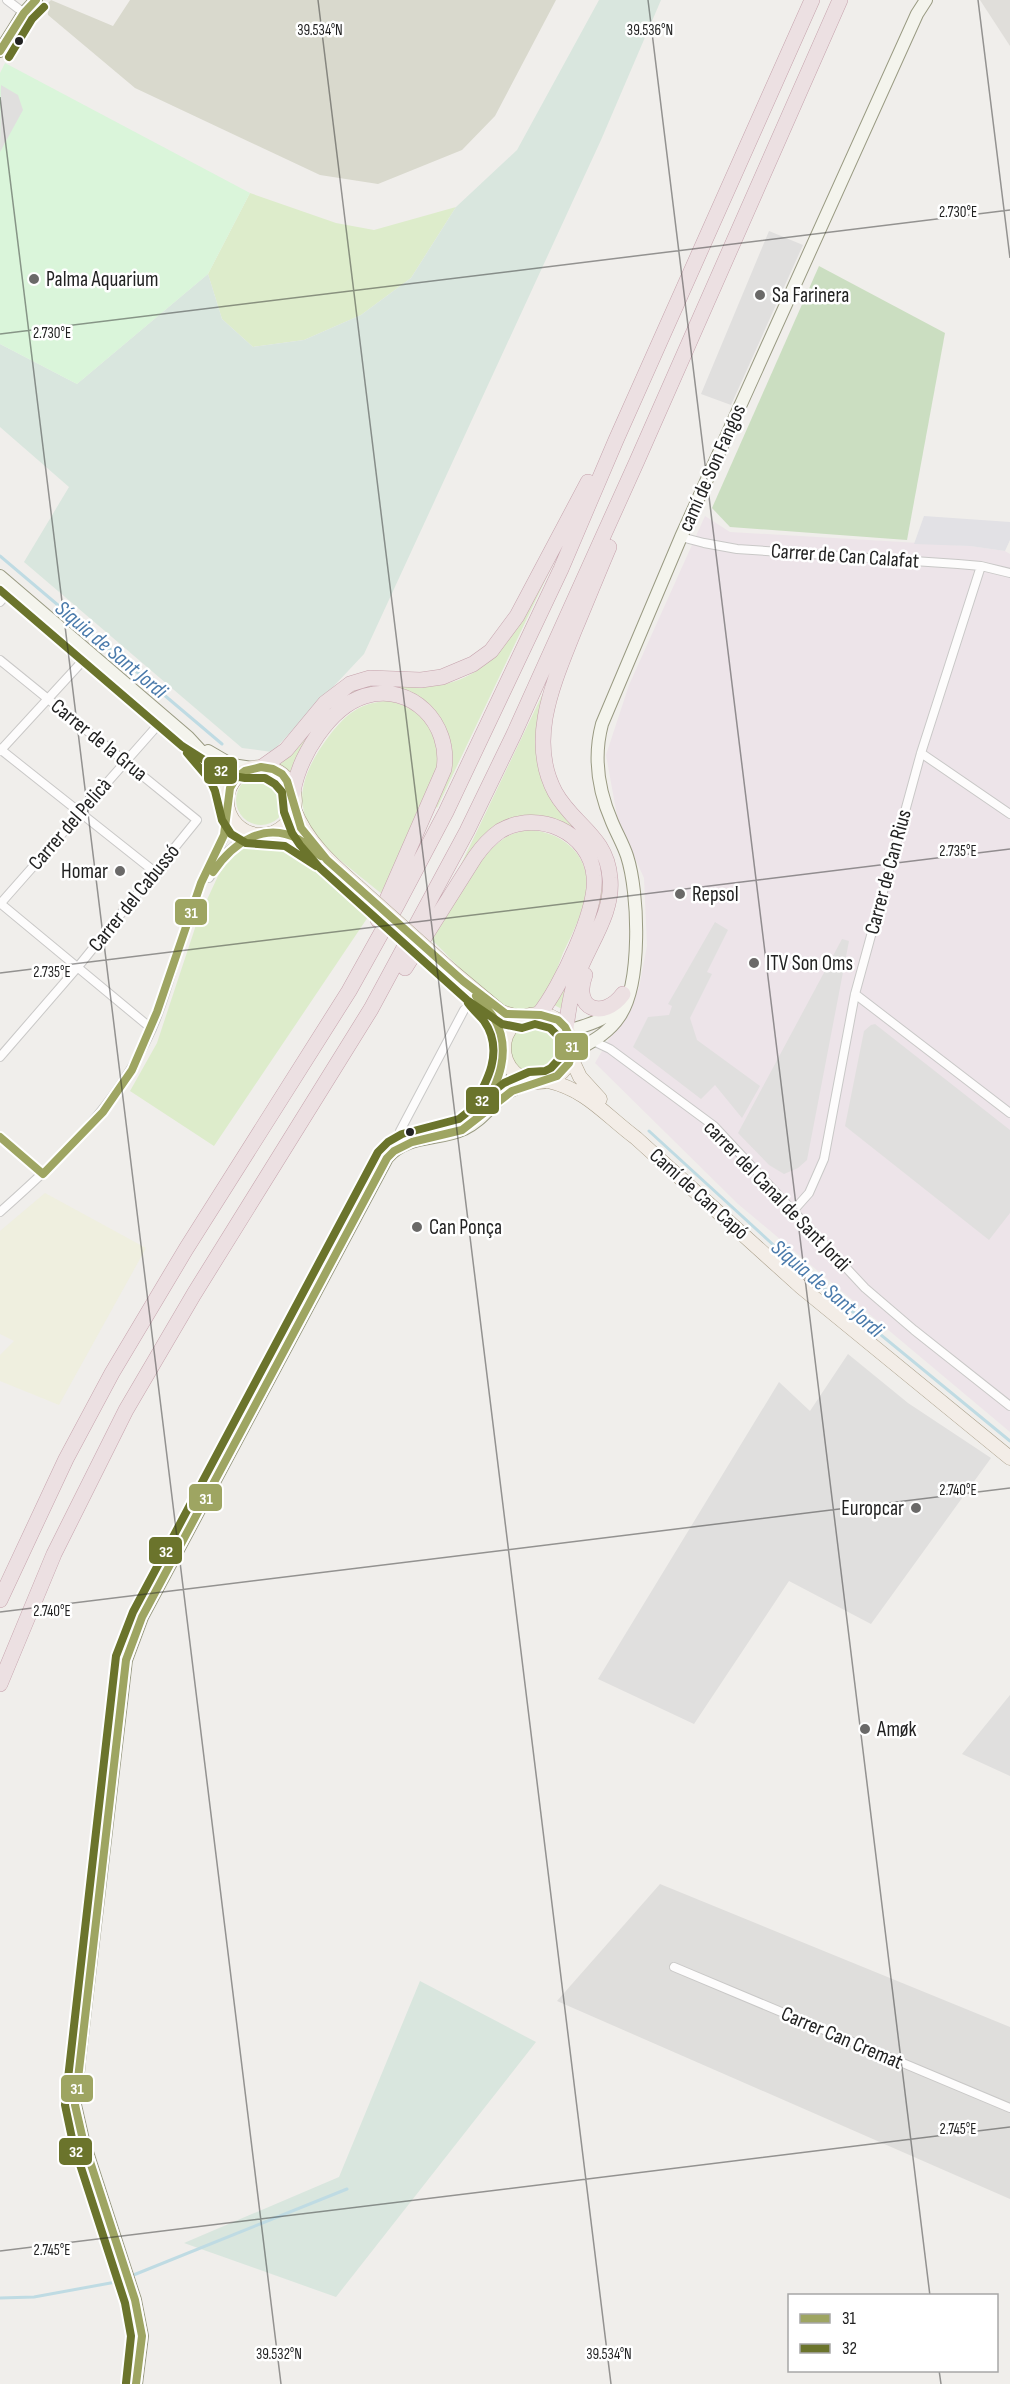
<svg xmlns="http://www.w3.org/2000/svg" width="1010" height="2384" viewBox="0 0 1010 2384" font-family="'Sofia Sans Condensed',sans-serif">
	<rect width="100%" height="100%" fill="#f0eeeb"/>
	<path fill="#dfdedc" d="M660 1884 1010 2027V2199L557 2001Z"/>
	<path fill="#ede4e9" d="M705 516 730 532 970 546 1005 551 1010 554V1432L738 1204 595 1063 639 988 647 946 644 878 618 821 606 755 629 685Z"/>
	<path fill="#e0deda" d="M980 0H1010V46Z"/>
	<path fill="#d9d9cd" d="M51 0 113 26 130 0H556L495 116 462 150 378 184 320 175 135 88 48 15 47 4Z"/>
	<path fill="#efefdf" d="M45 1193 146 1248 59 1405 0 1381V1355L14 1341 0 1334V1231Z"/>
	<path fill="#ddeccb" d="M250 193 336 223 374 230 456 207 411 278 361 315 304 340 253 347 222 319 208 274Z
		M549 566 551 568 437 808 435 806 449 739 442 721 431 706 413 694 364 690 290 775 279 766V763C310 745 320 707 353 691 376 680 405 685 430 685 495 685 523 615 549 566Z
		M545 689 538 756 590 841 603 873V900L562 1009 554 1005 596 910 587 844 521 817 455 877Z
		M389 701C414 706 438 726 439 754 439 760 437 767 436 773L382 894C322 844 268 817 329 736 346 714 360 702 389 701Z
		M236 800a25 25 0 1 1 50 0a25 25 0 1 1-50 0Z
		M528 830C565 831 595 860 585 898 581 917 571 936 563 953 556 971 550 993 536 1006 532 1010 525 1012 519 1011 493 1007 452 959 432 940 449 912 476 858 502 840 509 834 518 832 528 830Z
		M264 841 286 844 312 859 370 914 214 1146 130 1091 157 1043 198 919 218 876 230 858 244 848Z
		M510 1049a26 26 0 1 1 52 0a26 26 0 1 1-52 0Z"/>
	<path fill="#cbdec1" d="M819 266 945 333 907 540 730 527 712 508Z"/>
	<path fill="#d9e6de" d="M599 0H661L601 140 364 654 272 752 242 748 24 562 69 487 0 427V344L77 384 208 274 222 319 253 347 304 340 361 315 411 278 456 207 517 150Z
		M420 1981 536 2042 336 2297 184 2243 339 2177Z"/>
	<path fill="#daf5da" d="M5 63 250 193 208 274 77 384 0 344V73Z"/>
	<path fill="#e0dfde" d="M1 85 18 95 23 110 0 152Z
		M769 231 803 245 731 405 701 394Z
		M715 922 728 930 707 972 712 974 690 1018 697 1040 760 1086 742 1118 715 1085 701 1099 633 1047 648 1017 669 1015 672 1006 668 1004Z
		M842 939 849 941 807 1160 798 1168 784 1174 769 1165 738 1133Z
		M875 1024 1010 1130V1213L989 1240 845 1126 864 1031 871 1025Z
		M848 1354 908 1403 991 1458 871 1624 789 1581 694 1724 598 1679 779 1382 810 1411Z
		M1010 1695V1776L962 1754Z"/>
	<path fill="#e2e1e5" d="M924 516 1010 522V540L1005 551 970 546 914 544Z"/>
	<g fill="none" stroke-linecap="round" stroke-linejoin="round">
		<path stroke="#bfdbe3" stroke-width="3" d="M0 556 222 744
			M649 1131 791 1261 1010 1441
			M131 2276 347 2189
			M0 2298 34 2297 116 2282 125 2279"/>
		<defs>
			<path id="street" d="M7 0 24 13
				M681 537 704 543 737 549 958 564 981 566 1010 573
				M0 602 13 587
				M0 660 197 820 77 968 0 1057
				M0 749 155 872
				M0 751 90 653
				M921 753 1010 814
				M209 878C221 858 234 839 259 835
				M0 903 152 1029
				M0 904 165 717
				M855 994 1010 1113
				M593 1041 610 1049 714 1126 865 1288 914 1330 1010 1406
				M0 1137 43 1174
				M402 1145 399 1136 400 1131 464 1010
				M793 1211 809 1193 824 1159 855 994 921 753 981 566
				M0 1212C61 1158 117 1106 151 1031 169 991 176 949 192 909 197 898 200 886 205 875 215 855 230 835 228 811
				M674 1967 1010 2108"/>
			<path id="secondary" d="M0 51 24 13 36 0
				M0 576 188 737 212 763 227 795
				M208 751 232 765 252 768
				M568 1031C586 1025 608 1021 619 1003
				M572 1053C589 1043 608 1034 619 1017 642 985 639 893 627 856 623 844 617 834 612 822 598 790 593 758 602 724L681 537 917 14 926 0
				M484 1108 496 1087 505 1058
				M136 2384 142 2336 135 2300 83 2140 75 2105 79 2061 126 1660 142 1617 387 1158C406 1134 439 1141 464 1129 480 1122 490 1107 503 1096 511 1089 523 1086 532 1082"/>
			<path id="primary" d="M227 801a34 34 0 1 1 68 0a34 34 0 1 1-68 0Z
				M294 809C307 842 331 863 357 886
				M271 834 291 836 311 849
				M452 971 501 1012 522 1018
				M485 1007 494 1017 505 1040
				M504 1048a34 34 0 1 1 68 0a34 34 0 1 1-68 0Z
				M571 1058 580 1077 600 1099
				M548 1081C587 1090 605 1115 636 1138L801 1287 1010 1458"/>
			<path id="highway" d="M262 767 286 750 325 703 350 684 370 678 421 680 442 677 473 664 491 651 517 616 588 482
				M293 792C299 757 329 707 365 696 412 682 451 724 444 769L378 920
				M405 968 475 857C482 847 490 838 500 831 538 809 590 832 594 876 598 909 560 988 539 1014
				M585 975C572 1009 603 1021 623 994
				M566 1028C568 1012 570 995 576 979 587 946 614 914 610 878 607 836 573 825 555 792 527 739 554 682 574 631 586 603 597 575 609 547
				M0 1600 66 1459 112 1373 186 1249 349 991 398 903 446 812 561 569 616 440 812 0
				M0 1684 54 1554 126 1410 194 1294 371 1009 467 831 514 734 637 461 840 0"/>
		</defs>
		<use href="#street" stroke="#c9c8c7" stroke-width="10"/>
		<use href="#secondary" stroke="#999a82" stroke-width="14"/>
		<use href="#primary" stroke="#a79c86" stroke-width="15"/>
		<use href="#highway" stroke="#c5a2ac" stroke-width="16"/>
		<use href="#street" stroke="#fdfcfc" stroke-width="8"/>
		<use href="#secondary" stroke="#f4f4ed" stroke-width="12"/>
		<use href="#primary" stroke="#f3ede7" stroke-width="14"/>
		<use href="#highway" stroke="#ece0e2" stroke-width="15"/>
		<defs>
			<path id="primary-bridge" d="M357 886 452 971"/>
		</defs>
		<use href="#primary-bridge" stroke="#a79c86" stroke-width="15" stroke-linecap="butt"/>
		<use href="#primary-bridge" stroke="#f3ede7" stroke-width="14"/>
		<defs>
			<path id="bus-1" d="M0 51 24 13 36 0
				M213 872C232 844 263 821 298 839 306 843 312 851 321 856
				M476 996C482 1004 489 1010 494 1018 513 1051 498 1083 481 1114
				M0 1137 43 1174
				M43 1174 103 1112 132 1070 157 1012 201 883 224 835 230 788 236 778 245 771 261 767 273 769 282 774 287 781 301 828 327 860 463 981 506 1014 541 1015 558 1020 565 1027 571 1039 572 1053 569 1063 557 1076 512 1091 462 1130 412 1142 394 1151 387 1158 142 1617 126 1660 75 2105 83 2140 135 2300 142 2336 136 2384"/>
			<path id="bus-2" d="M9 57 32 19 44 7
				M0 590 182 746 228 775 245 778H265L275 784 282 792 284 812 292 833 300 845 320 868 467 1000 502 1024 522 1028 535 1024 550 1028 559 1037 562 1044 560 1058 551 1068 545 1071 529 1072 504 1083 459 1119 402 1134 388 1142 378 1152 133 1612 116 1656 65 2105 73 2143 125 2303 131 2336 126 2383
				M187 753 210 780 215 791 222 820 231 834 246 843 285 846 316 866
				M468 1003C473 1010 479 1015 484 1021 505 1051 487 1082 471 1110"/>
		</defs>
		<use href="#bus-1" stroke="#fff" stroke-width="12"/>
		<use href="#bus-2" stroke="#fff" stroke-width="12"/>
		<use href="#bus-1" stroke="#9ea562" stroke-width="8"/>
		<use href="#bus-2" stroke="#6b742c" stroke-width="8"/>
	</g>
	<path fill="none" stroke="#222" stroke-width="1.5" stroke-opacity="0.45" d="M318 0 611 2384M648 0 930 2296M978 0 1010 258M0 97 281 2384M0 334 1010 210M0 973 1010 849M0 1612 1010 1488M0 2251 1010 2127M939 2370 941 2384"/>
	<g fill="#222" stroke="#fff" stroke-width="2">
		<circle cx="19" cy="41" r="5"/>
		<circle cx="410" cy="1132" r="5"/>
	</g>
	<g fill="#6a6968" stroke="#fff" stroke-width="2">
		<circle cx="34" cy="279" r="6"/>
		<circle cx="760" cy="295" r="6"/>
		<circle cx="120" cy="871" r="6"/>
		<circle cx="680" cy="894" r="6"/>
		<circle cx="754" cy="963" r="6"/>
		<circle cx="417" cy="1227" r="6"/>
		<circle cx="916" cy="1508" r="6"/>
		<circle cx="865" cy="1729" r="6"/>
	</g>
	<g text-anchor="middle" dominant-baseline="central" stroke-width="5" stroke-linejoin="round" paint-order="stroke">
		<g font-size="21" fill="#222" stroke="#fff" text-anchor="start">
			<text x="46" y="279">Palma Aquarium</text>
			<text x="772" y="295">Sa Farinera</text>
			<text x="108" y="871" text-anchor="end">Homar</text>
			<text x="692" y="894">Repsol</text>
			<text x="766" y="963">ITV Son Oms</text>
			<text x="429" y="1227">Can Ponça</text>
			<text x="904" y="1508" text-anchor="end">Europcar</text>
			<text x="877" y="1729">Amøk</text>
		</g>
		<g font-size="21" fill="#222" stroke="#fff">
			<text transform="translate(712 468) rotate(-66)">camí de Son Fangos</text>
			<text transform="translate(845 556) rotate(4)">Carrer de Can Calafat</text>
			<text transform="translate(99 740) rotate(39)">Carrer de la Grua</text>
			<text transform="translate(70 824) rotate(-49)">Carrer del Pelicà</text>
			<text transform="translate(888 872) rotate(-75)">Carrer de Can Rius</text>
			<text transform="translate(134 898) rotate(-51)">Carrer del Cabussó</text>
			<text transform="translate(699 1194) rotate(42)">Camí de Can Capó</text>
			<text transform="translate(777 1196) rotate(46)">carrer del Canal de Sant Jordi</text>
			<text transform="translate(842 2038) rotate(23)">Carrer Can Cremat</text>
		</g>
		<g font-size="22" font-style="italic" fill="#4a7aab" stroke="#fff">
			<text transform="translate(111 650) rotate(40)">Síquia de Sant Jordi</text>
			<text transform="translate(827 1289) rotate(40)">Síquia de Sant Jordi</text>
		</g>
	</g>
	<g font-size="15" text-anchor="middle" fill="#222" stroke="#fff" stroke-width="5" stroke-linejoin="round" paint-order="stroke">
		<text x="320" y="35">39.534°N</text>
		<text x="650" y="35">39.536°N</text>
		<text x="958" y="217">2.730°E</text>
		<text x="52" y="338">2.730°E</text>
		<text x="958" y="856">2.735°E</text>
		<text x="52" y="977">2.735°E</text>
		<text x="958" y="1495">2.740°E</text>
		<text x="52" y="1616">2.740°E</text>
		<text x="958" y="2134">2.745°E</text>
		<text x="52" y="2255">2.745°E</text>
		<text x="279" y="2359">39.532°N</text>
		<text x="609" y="2359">39.534°N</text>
	</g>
	<g stroke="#fff" stroke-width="2">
		<rect x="203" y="756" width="35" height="29" rx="6" fill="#6b742c"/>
		<rect x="174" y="898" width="34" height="28" rx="6" fill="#9ea562"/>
		<rect x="554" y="1032" width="35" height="29" rx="6" fill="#9ea562"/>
		<rect x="465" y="1086" width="35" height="29" rx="6" fill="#6b742c"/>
		<rect x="188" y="1483" width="35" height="29" rx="6" fill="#9ea562"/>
		<rect x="148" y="1536" width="35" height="29" rx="6" fill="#6b742c"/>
		<rect x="60" y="2074" width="34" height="29" rx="6" fill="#9ea562"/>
		<rect x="58" y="2137" width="35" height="29" rx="6" fill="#6b742c"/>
	</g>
	<g font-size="16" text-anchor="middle" font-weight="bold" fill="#fff">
		<text x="221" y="776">32</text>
		<text x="191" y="918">31</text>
		<text x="572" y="1052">31</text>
		<text x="482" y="1106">32</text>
		<text x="206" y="1504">31</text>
		<text x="166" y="1557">32</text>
		<text x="77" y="2094">31</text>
		<text x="76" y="2157">32</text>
	</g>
	<rect x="788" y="2294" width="210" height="78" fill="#ffffff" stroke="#a7a7a7" stroke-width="1.5"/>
	<rect x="800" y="2314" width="30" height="9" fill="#9ea562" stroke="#a7a7a7" stroke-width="1.5"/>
	<text x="842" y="2324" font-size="18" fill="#222222">31</text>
	<rect x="800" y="2344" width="30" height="9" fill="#6b742c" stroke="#a7a7a7" stroke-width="1.5"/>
	<text x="842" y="2354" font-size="18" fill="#222222">32</text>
</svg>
